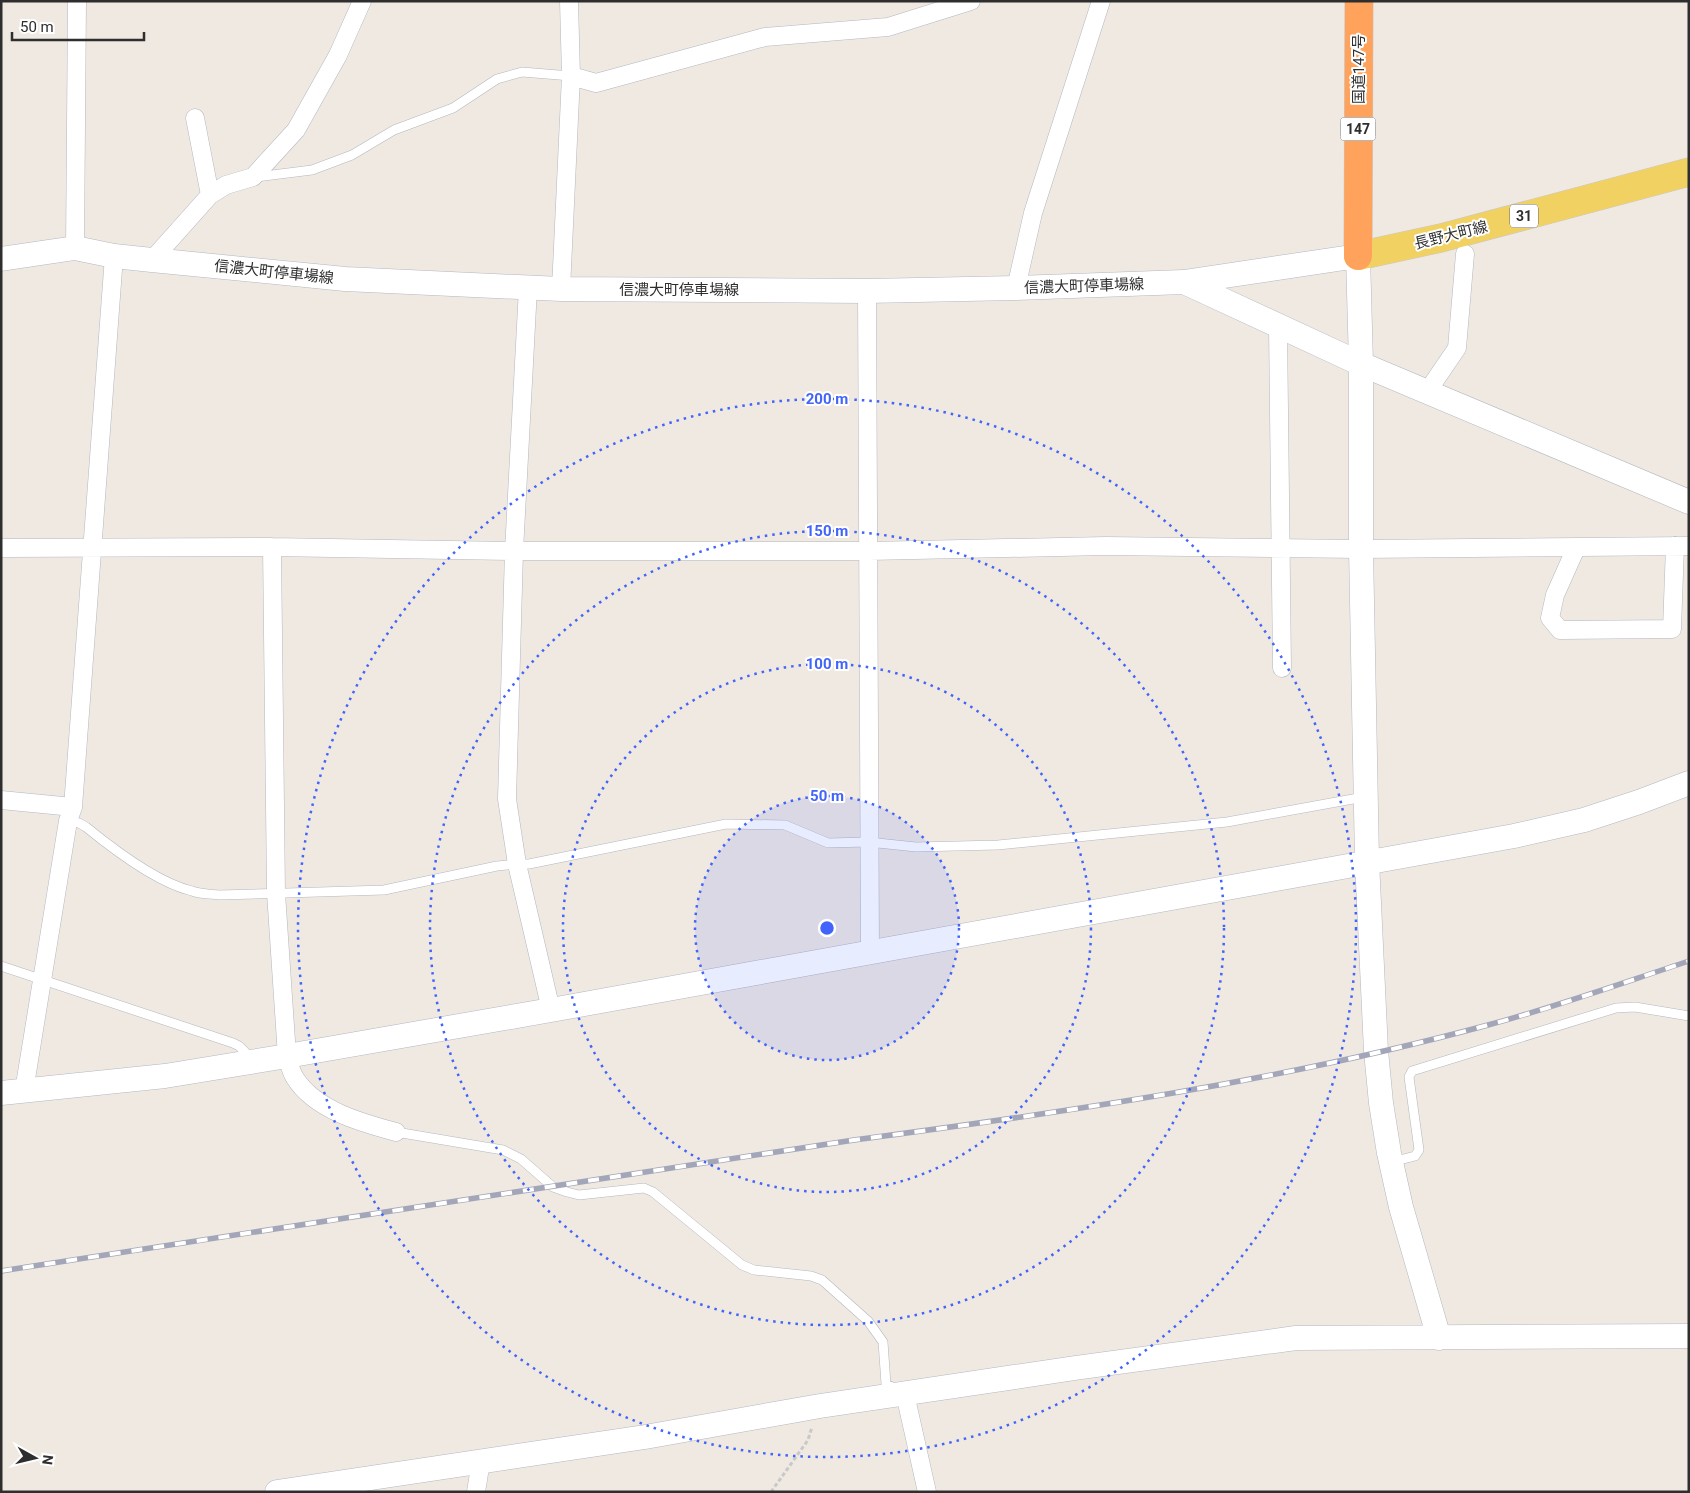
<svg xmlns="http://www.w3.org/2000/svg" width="1690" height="1493" viewBox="0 0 1690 1493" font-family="Roboto,'Noto Sans JP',sans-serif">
	<rect width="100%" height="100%" fill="#efe9e1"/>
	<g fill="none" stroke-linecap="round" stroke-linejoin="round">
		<defs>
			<path id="lane" d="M256 177 312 170 352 155 394 130 453 108 497 79 522 72 571 76
				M68 821 79 823 86 827C113 849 158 883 192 891 200 894 210 894 219 895L384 890 497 866 517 864H529L726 824 785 825 828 843 868 842 916 847 998 845 1227 822 1364 797
				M1 966 233 1043 239 1046 252 1059
				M396 1132 503 1150 521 1159 553 1187 567 1192 579 1195 644 1188 653 1192 742 1265 754 1270 811 1276 822 1280 868 1321 883 1342 886 1384 897 1389
				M1392 1162 1415 1156 1419 1150 1409 1077 1412 1071 1616 1008 1635 1007 1689 1016"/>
			<path id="street" d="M571 76 596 83 765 37 888 27 971 1
				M195 118 210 195
				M75 248 77 1
				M152 260 210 195 226 185 253 177 296 130 338 55 362 1
				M528 288 514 551 507 799 517 864 551 1010
				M1016 288 1033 213 1101 1
				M561 289 571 76 569 1
				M867 291 870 952
				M1278 326 1282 668
				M1427 392 1457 348 1465 254
				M272 547 276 893 287 1056C289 1063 291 1072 295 1078 315 1110 362 1123 396 1132
				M1 548 272 547 514 551H869L1105 546 1361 549 1689 546
				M1576 548 1555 595 1550 618 1560 630 1672 629 1675 546
				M1 800 73 807
				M24 1091 68 821 73 807 114 256
				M905 1394 927 1492
				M476 1492 481 1461"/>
			<path id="secondary" d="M1 259 75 248 114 256 152 260 345 279 561 289 867 291 1016 288 1184 282 1358 256 1361 364V549L1367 861 1376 1051 1381 1103 1389 1153 1401 1207 1439 1338
				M1184 282 1361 364 1689 502
				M1 1093 165 1076 287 1056 551 1010 1514 836 1584 820 1639 802 1689 783
				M277 1492 645 1437 820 1406 1075 1368 1296 1338 1689 1336"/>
			<path id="primary" d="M1358 256 1441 238 1689 172"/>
			<path id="highway" d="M1358 256 1359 1"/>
		</defs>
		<use href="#lane" stroke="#b4b7c1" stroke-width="10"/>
		<use href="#street" stroke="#b4b7c1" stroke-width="19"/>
		<use href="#secondary" stroke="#b4b7c1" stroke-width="25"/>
		<use href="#primary" stroke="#c9c9c9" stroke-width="29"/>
		<use href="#highway" stroke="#c9c9c9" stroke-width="29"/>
		<path stroke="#c9c9c9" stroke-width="3" stroke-dasharray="4 2.5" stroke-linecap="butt" d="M771 1492 808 1440 812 1427"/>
		<use href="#lane" stroke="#fff" stroke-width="9"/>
		<use href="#street" stroke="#fff" stroke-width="18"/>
		<use href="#secondary" stroke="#fff" stroke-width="24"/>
		<use href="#primary" stroke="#f2d163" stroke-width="28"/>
		<use href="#highway" stroke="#ffa35c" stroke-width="28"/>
		<defs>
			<path id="rail" d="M1 1271 854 1140C1067 1112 1281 1081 1488 1025 1556 1007 1622 983 1689 961"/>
		</defs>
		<use href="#rail" stroke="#a3a6b8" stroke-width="5.5"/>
		<use href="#rail" stroke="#fff" stroke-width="4" stroke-dasharray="11" stroke-linecap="butt"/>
	</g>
	<circle cx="827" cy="928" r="132" fill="#4264fb" fill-opacity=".12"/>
	<g fill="none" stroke="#4264fb" stroke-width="2.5" stroke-dasharray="2.5 5">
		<circle cx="827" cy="928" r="132"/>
		<circle cx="827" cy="928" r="264"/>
		<circle cx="827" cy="928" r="397"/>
		<circle cx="827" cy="928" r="529"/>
	</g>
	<g text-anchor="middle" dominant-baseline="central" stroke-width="4" stroke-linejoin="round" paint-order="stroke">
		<g fill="#fff" stroke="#6d6d6d" stroke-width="1">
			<rect x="1340.5" y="117.5" width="35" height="23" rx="4"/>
			<rect x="1510" y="204.5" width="28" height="23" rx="4"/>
		</g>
		<g font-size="14" font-weight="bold" fill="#2e2e2e">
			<text x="1358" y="129">147</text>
			<text x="1524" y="216">31</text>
		</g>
		<g font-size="15" fill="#2e2e2e" stroke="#fff">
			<text transform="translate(1359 69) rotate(-90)">国道147号</text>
			<text transform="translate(1451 235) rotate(-14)">長野大町線</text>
			<text transform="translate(274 272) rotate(6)">信濃大町停車場線</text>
			<text transform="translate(1084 286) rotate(-2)">信濃大町停車場線</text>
			<text x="679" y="290">信濃大町停車場線</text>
		</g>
	</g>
	<circle cx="827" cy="928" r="8" fill="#4264fb" stroke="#fff" stroke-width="2.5"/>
	<g font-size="15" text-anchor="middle" font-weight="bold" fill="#4264fb" stroke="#fff" stroke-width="4" stroke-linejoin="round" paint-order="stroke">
		<text x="827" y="404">200 m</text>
		<text x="827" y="536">150 m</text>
		<text x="827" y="669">100 m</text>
		<text x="827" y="801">50 m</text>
	</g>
	<rect width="1690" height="1493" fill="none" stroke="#2e2e2e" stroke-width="5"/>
	<g transform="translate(35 1458) rotate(98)" stroke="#ffffff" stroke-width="4" paint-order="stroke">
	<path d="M0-4L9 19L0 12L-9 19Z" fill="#2e2e2e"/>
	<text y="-8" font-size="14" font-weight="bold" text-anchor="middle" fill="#2e2e2e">N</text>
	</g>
	<path d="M12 32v8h132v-8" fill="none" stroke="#2e2e2e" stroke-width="2.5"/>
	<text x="20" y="32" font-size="15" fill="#2e2e2e" stroke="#ffffff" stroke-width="4" paint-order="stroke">50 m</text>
</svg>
